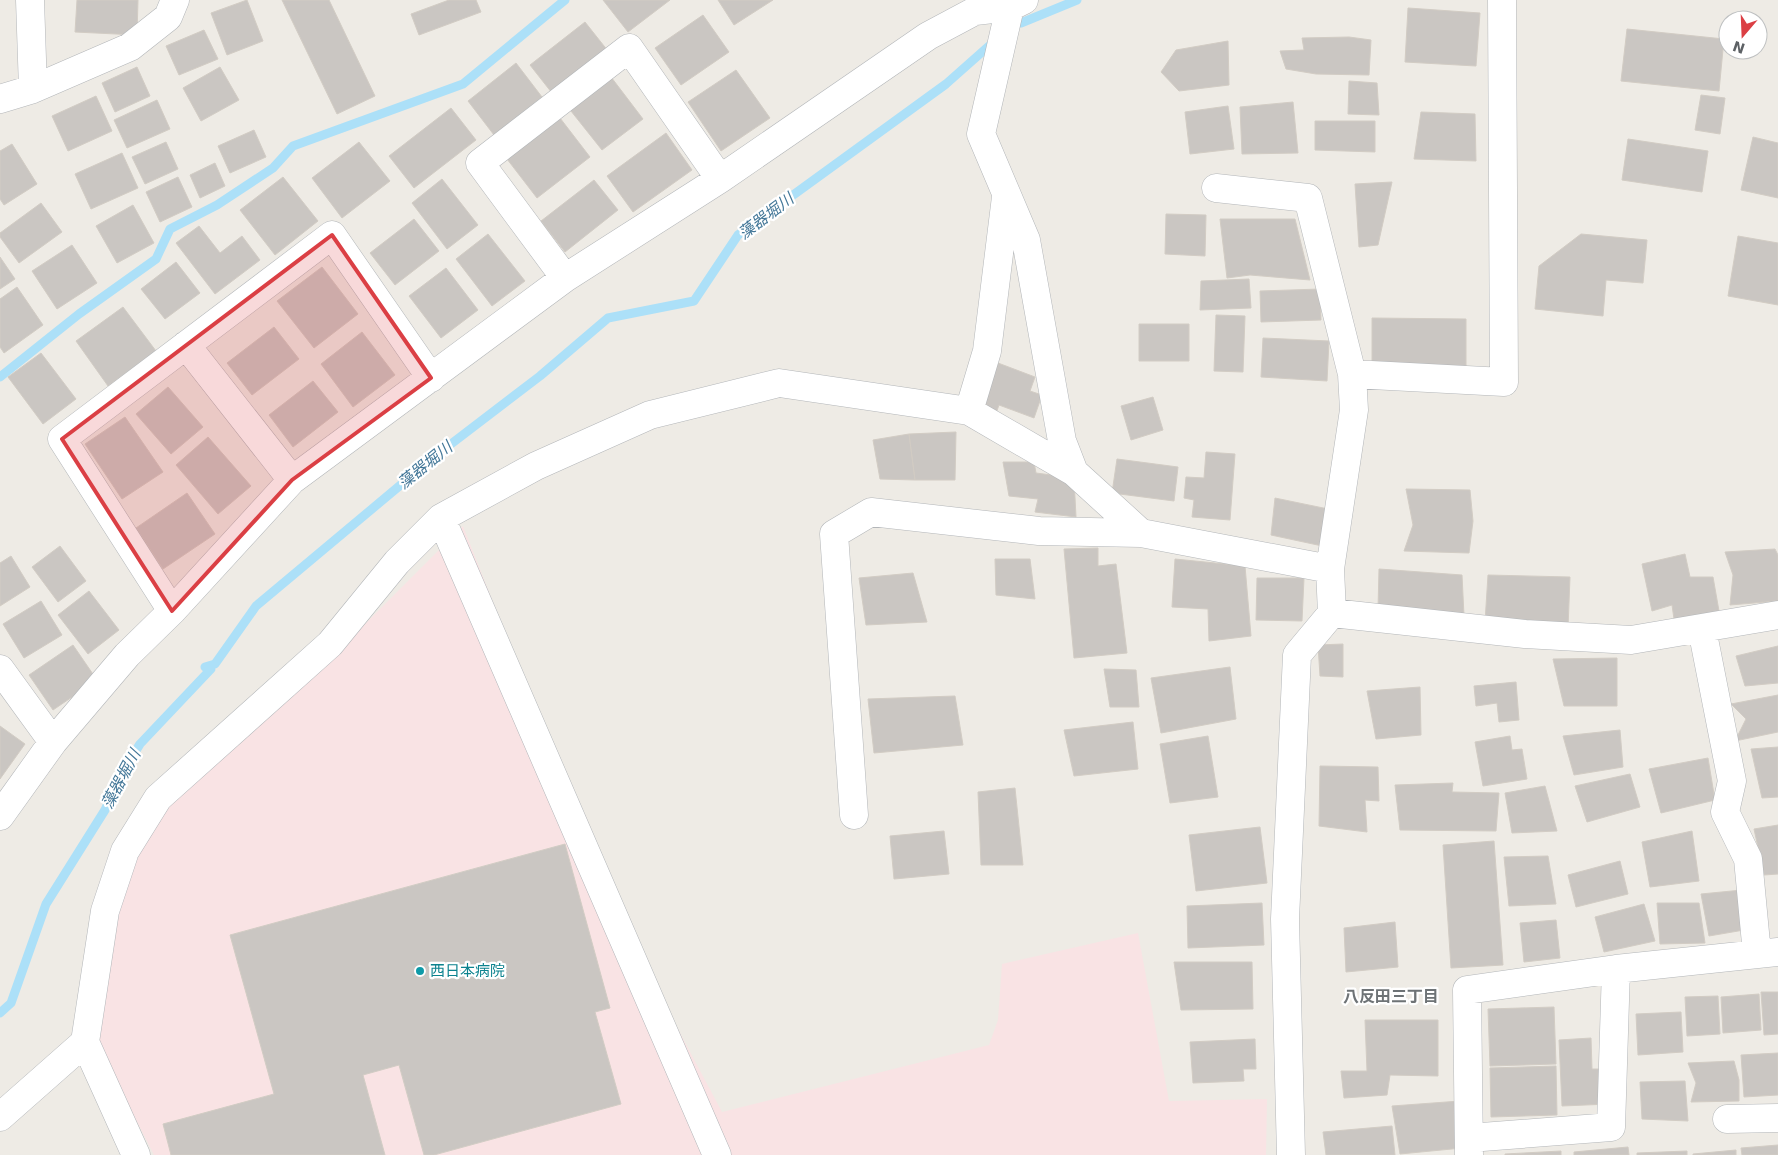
<svg xmlns="http://www.w3.org/2000/svg" width="1778" height="1155" viewBox="0 0 1778 1155" font-family="'DejaVu Sans','Noto Sans JP',sans-serif">
	<rect width="100%" height="100%" fill="#eeebe5"/>
	<path fill="#f9e3e4" d="M463 526 569 796 646 969 722 1112 989 1045 998 1020 1002 964 1138 933 1169 1101 1267 1099 1266 1155H434L620 1104 595 1012 610 1008 564 844 230 935 274 1094 163 1124 171 1155H154L120 1089 99 1042 105 979 124 881 169 798 296 693Z
		M399 1065 424 1155H385L363 1075Z"/>
	<g fill="none" stroke-linecap="round" stroke-linejoin="round">
		<path stroke="#ace0f8" stroke-width="9" d="M1021 23 1077 0
			M0 377 79 314 156 259 170 229 217 205 273 168 293 146 463 84 565 0
			M0 1013 11 1003 46 904 105 810 120 776 140 744 211 669 205 667 215 664 256 606 434 457 540 376 608 318 694 301 738 235 946 84 990 45"/>
	</g>
	<path fill="#cac6c2" stroke="#d2ccc4" d="M77 0H138L137 35 75 32Z
		M247 0 263 41 227 55 211 13Z
		M282 0H329L375 96 337 114Z
		M449 0H476L481 12 419 35 411 14Z
		M603 0H670L628 32Z
		M718 0H773L734 25Z
		M1408 8 1480 13 1476 66 1405 62Z
		M703 15 729 52 681 85 655 48Z
		M585 22 608 51 552 93 530 65Z
		M1627 29 1724 39 1719 91 1621 81Z
		M204 30 218 59 179 75 166 46Z
		M1349 37 1371 40 1369 75 1316 74 1286 69 1280 51 1304 50 1302 38Z
		M1228 41 1229 85 1179 91 1161 72 1176 50Z
		M516 63 542 97 494 135 468 101Z
		M137 67 150 96 115 112 102 83Z
		M220 67 239 100 201 121 183 88Z
		M736 70 770 118 721 151 688 102Z
		M608 73 643 119 602 150 567 106Z
		M1349 81 1377 83 1379 115 1348 114Z
		M1701 95 1725 98 1720 134 1695 130Z
		M96 96 112 131 68 151 52 116Z
		M157 100 170 129 127 148 114 120Z
		M1293 102 1298 153 1242 154 1240 107Z
		M1228 106 1234 149 1190 154 1185 112Z
		M451 108 476 140 414 188 389 156Z
		M1421 112 1475 114 1476 161 1414 159Z
		M560 118 590 157 537 198 507 159Z
		M1315 121H1375V152L1315 150Z
		M254 130 266 157 230 173 218 146Z
		M666 133 692 170 633 212 607 176Z
		M1753 137 1778 143V198L1741 190Z
		M1628 139 1708 151 1702 192 1622 180Z
		M166 142 178 169 145 184 132 157Z
		M359 142 390 181 342 218 312 178Z
		M12 144 37 184 4 205 0 199V151Z
		M122 153 138 188 91 209 75 174Z
		M215 163 225 186 200 198 190 175Z
		M178 177 192 207 160 222 146 192Z
		M283 177 318 221 275 255 240 210Z
		M442 179 478 225 447 249 412 203Z
		M594 180 618 210 565 252 541 221Z
		M1392 182 1378 245 1359 247 1355 184Z
		M41 203 62 232 19 263 0 237V233Z
		M133 205 154 243 117 263 96 226Z
		M1166 214 1206 215 1205 256 1165 254Z
		M414 219 439 251 395 285 370 253Z
		M1220 219H1295L1310 280 1250 275 1227 278Z
		M199 226 220 253 242 236 260 260 215 294 176 243Z
		M488 234 525 281 492 306 456 259Z
		M1581 234 1647 240 1643 283 1606 280 1603 316 1535 309 1539 266Z
		M1738 236 1778 243V305L1728 296Z
		M72 245 97 283 57 309 32 271Z
		M0 257 15 279 0 289Z
		M176 262 200 293 165 319 141 289Z
		M322 267 358 314 314 348 277 301Z
		M446 268 478 310 441 338 409 296Z
		M1249 279 1251 308 1200 310 1201 281Z
		M17 287 43 325 4 353 0 347V299Z
		M1320 289 1321 320 1261 322 1260 291Z
		M123 307 156 351 108 386 76 341Z
		M1216 315 1245 316 1243 372 1214 371Z
		M1372 318 1466 319V372L1372 371Z
		M1139 324H1189V361H1139Z
		M274 327 299 359 252 395 227 363Z
		M362 332 395 375 353 407 321 364Z
		M1263 338 1329 341 1327 381 1261 377Z
		M41 353 76 399 43 424 8 377Z
		M998 363 1035 377 1030 391 1042 395 1034 418 999 405 995 416 980 411Z
		M313 381 338 412 293 447 269 415Z
		M168 387 203 427 171 454 136 414Z
		M1153 397 1163 430 1131 440 1121 406Z
		M125 417 163 472 122 499 85 444Z
		M956 432 955 480H915L909 434Z
		M909 434 915 480 880 479 873 440Z
		M208 437 251 486 218 514 176 465Z
		M1206 452 1235 454 1230 520 1192 517 1194 500 1184 498 1186 477 1204 478Z
		M1117 459 1178 467 1174 501 1112 493Z
		M1003 462H1034L1036 473 1074 478 1076 517 1035 512 1038 499 1009 496Z
		M1406 489 1470 490 1473 521 1469 553 1404 551 1413 525Z
		M187 493 215 534 163 569 136 528Z
		M1275 498 1333 510 1327 547 1271 535Z
		M60 546 86 581 58 602 32 567Z
		M1098 548V566L1116 564 1127 653 1074 658 1064 549Z
		M1775 549 1778 555V601L1730 605 1733 575 1725 552Z
		M1685 554 1690 577H1713L1719 611 1674 619 1672 605 1652 611 1642 564Z
		M11 556 30 587 0 606V563Z
		M995 559H1030L1035 599 996 595Z
		M1175 559 1245 566 1251 636 1209 641 1208 609 1172 607Z
		M1379 569 1462 575 1464 616 1378 609Z
		M913 573 927 622 866 625 859 578Z
		M1488 575 1570 577 1568 628 1485 622Z
		M1257 578H1304L1302 621 1256 620Z
		M89 591 119 630 88 654 58 615Z
		M41 601 62 635 24 658 3 624Z
		M1343 644V677L1320 676 1318 645Z
		M73 645 97 680 53 710 29 675Z
		M1778 646V683L1745 686 1736 656Z
		M1617 658V706H1564L1553 659Z
		M1230 667 1236 719 1161 733 1151 678Z
		M1104 669 1136 670 1139 707H1110Z
		M1516 682 1519 720 1499 722 1497 703 1476 706 1474 686Z
		M1420 687 1421 735 1376 739 1367 691Z
		M1778 695V732L1735 741 1746 719 1731 704Z
		M955 696 963 745 874 753 868 699Z
		M1133 722 1138 769 1074 776 1064 730Z
		M0 726 25 744 0 779Z
		M1620 730 1623 767 1574 775 1563 736Z
		M1208 736 1218 797 1170 803 1160 744Z
		M1510 736 1512 750 1522 749 1527 779 1483 786 1475 742Z
		M1778 747V797L1762 798 1751 749Z
		M1708 758 1715 800 1661 813 1649 769Z
		M1320 766 1378 767 1379 801 1365 800 1367 832 1319 826Z
		M1630 774 1640 807 1587 822 1575 786Z
		M1453 783 1452 792 1499 793 1496 831 1400 830 1395 785Z
		M1545 786 1557 831 1512 833 1505 793Z
		M1015 788 1023 865H981L978 792Z
		M1778 825V874L1764 875 1754 829Z
		M1260 827 1267 883 1196 891 1189 835Z
		M944 831 949 874 894 879 890 836Z
		M1692 831 1699 881 1650 887 1642 842Z
		M1494 841 1503 965 1451 968 1443 845Z
		M565 844 610 1008 595 1012 621 1104 434 1155H424L399 1065 363 1075 385 1155H171L163 1124 274 1094 230 935Z
		M1548 856 1556 904 1509 906 1504 857Z
		M1620 861 1628 894 1576 907 1568 875Z
		M1742 890 1744 930 1709 936 1701 894Z
		M1262 903 1264 945 1188 948 1187 906Z
		M1657 903H1699L1705 943 1660 944Z
		M1644 904 1655 941 1604 952 1595 917Z
		M1556 920 1560 958 1524 962 1520 923Z
		M1395 922 1398 967 1346 972 1344 928Z
		M1174 962H1252L1253 1009 1181 1010Z
		M1761 992H1778V1034L1764 1035Z
		M1759 994 1761 1030 1723 1033 1721 997Z
		M1718 996 1720 1034 1687 1036 1685 997Z
		M1554 1007 1556 1064 1490 1066 1488 1009Z
		M1681 1012 1683 1052 1638 1055 1636 1014Z
		M1365 1020H1438V1076L1390 1075 1387 1095 1344 1098 1341 1071H1367Z
		M1591 1038 1592 1069H1608L1609 1104 1562 1106 1559 1040Z
		M1255 1039 1256 1069H1243L1244 1081 1193 1083 1190 1042Z
		M1778 1053V1095L1744 1097 1741 1055Z
		M1734 1061 1739 1080V1101L1691 1102 1696 1083 1688 1063Z
		M1556 1066 1557 1115 1491 1117 1490 1068Z
		M1685 1081 1688 1121 1642 1119 1640 1082Z
		M1460 1101 1462 1148 1400 1154 1392 1106Z
		M1392 1126 1395 1155H1326L1323 1132Z
		M1778 1145V1155H1742L1741 1148Z
		M1628 1147 1629 1155H1574V1152Z
		M1736 1150V1155H1693V1154Z
		M1561 1151V1155H1505V1154Z
		M1687 1151V1155H1637V1153Z"/>
	<g fill="none" stroke-linecap="round" stroke-linejoin="round">
		<defs>
			<path id="minor" d="M1009 0 1010 7 981 134 1026 240 1062 441 1074 472 1141 533 1330 569 1332 613 1297 655 1285 919 1291 1155
				M33 89 130 47 168 17 175 0
				M0 99 33 89 30 0
				M1216 188 1308 198 1352 374 1354 410 1330 569
				M565 278 480 163 629 48 720 179
				M186 345 292 480
				M1352 374 1504 382 1502 0
				M969 411 987 351 1006 197
				M441 518 717 1155
				M172 611 62 439 332 235 431 378
				M1332 613 1525 634 1631 640 1778 615
				M1702 629 1732 781 1725 812 1748 859 1757 954
				M0 669 53 742
				M854 815 834 534 871 512 1039 531 1141 533
				M0 816 53 742 127 655 172 611 292 480 565 278 720 179 928 36 975 11 1010 7 1024 0
				M85 1042 136 1155
				M0 1117 85 1042 105 911 125 851 158 798 330 644 397 562 441 518 536 466 650 415 779 383 969 411 1074 472
				M1727 1119 1778 1118
				M1469 1138 1611 1127 1616 969
				M1469 1155 1467 990 1616 969 1778 952"/>
		</defs>
		<use href="#minor" stroke="#b3b6b9" stroke-width="29"/>
		<use href="#minor" stroke="#fff" stroke-width="28"/>
	</g>
	<path fill="#db3f44" fill-opacity="0.2" stroke="#db3f44" stroke-width="4" stroke-linejoin="round" d="M332 235 431 378 292 480 172 611 62 439Z"/>
	<circle fill="#0f9aa8" stroke="#fff" stroke-width="2" cx="420" cy="971" r="5"/>
	<g text-anchor="middle" dominant-baseline="central" stroke-width="4.5" stroke-linejoin="round" paint-order="stroke">
		<g font-size="15" fill="#0d838f" stroke="#fff" text-anchor="start">
			<text x="430" y="971">西日本病院</text>
		</g>
		<g font-size="16" font-style="italic" fill="#437798" stroke="#fff">
			<text transform="translate(766 216) rotate(-37)">藻器堀川</text>
			<text transform="translate(425 465) rotate(-39)">藻器堀川</text>
			<text transform="translate(121 779) rotate(-62)">藻器堀川</text>
		</g>
		<g font-size="16" font-weight="bold" fill="#6e7376" stroke="#fff">
			<text x="1391" y="996">八反田三丁目</text>
		</g>
	</g>
	<g transform="translate(1743 35) rotate(199)"><circle r="24" fill="#ffffff" stroke="#bec0c1"/>
	<path d="M0-4L9 19L0 12L-9 19Z" fill="#db3f44"/>
	<text y="-8" font-size="14" font-weight="bold" text-anchor="middle" fill="#5d6165">N</text>
	</g>
</svg>
